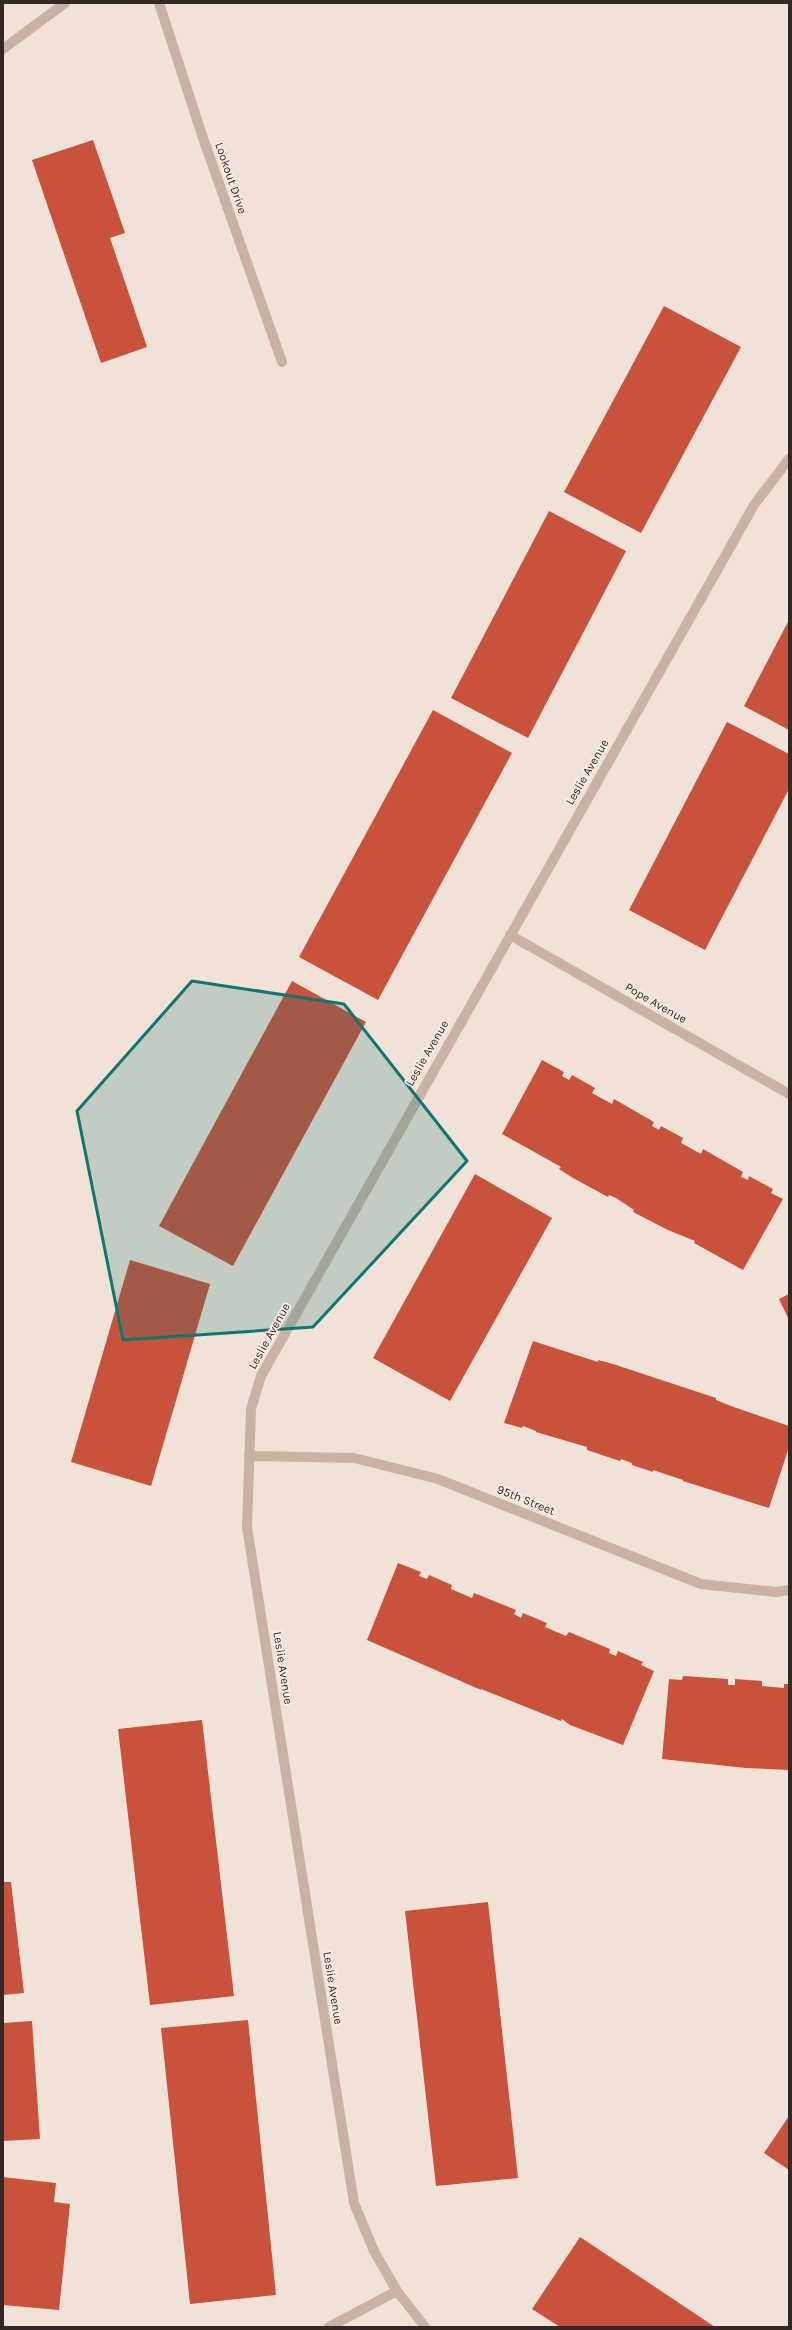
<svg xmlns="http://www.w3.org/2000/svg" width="792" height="2330" viewBox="0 0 792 2330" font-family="Karla,sans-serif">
	<rect width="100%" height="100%" fill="#f1e2d7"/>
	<path fill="#c9523d" d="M93 140 125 233 110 238 147 347 101 363 32 160Z
		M664 306 741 347 641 533 564 492Z
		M549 511 626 551 528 738 451 698Z
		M789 620V730L744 706Z
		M433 710 512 753 378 1000 299 957Z
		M727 722 789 754V789L705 950 629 910Z
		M292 981 366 1022 233 1266 159 1226Z
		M542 1060 564 1072 562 1076 569 1080 572 1075 595 1088 592 1093 612 1104 614 1099 654 1122 652 1126 659 1130 661 1126 683 1138 681 1143 701 1154 703 1149 743 1172 741 1177 748 1180 749 1176 773 1189 771 1193 783 1199 743 1270 694 1243 695 1241 668 1230 633 1212 634 1210 616 1198 609 1195 608 1197 573 1178 559 1169 561 1167 502 1134Z
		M475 1174 552 1218 450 1401 373 1358Z
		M130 1260 210 1284 151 1486 71 1462Z
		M789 1294V1320L779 1299Z
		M533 1341 598 1362V1360L613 1364 716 1398V1400L731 1406 789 1426V1447L769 1508 683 1481V1480L653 1470V1472L632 1465V1463L621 1459 620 1461 587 1450V1447L536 1432V1431L523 1426 522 1428 504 1423Z
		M398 1563 421 1572 419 1576 427 1579 429 1575 452 1585 451 1589 472 1598 474 1593 516 1610 514 1614 521 1618 523 1613 547 1623 545 1627 566 1636 569 1632 610 1649 609 1653 616 1656 618 1651 643 1662 641 1665 654 1671 623 1745 570 1725 562 1719 561 1721 481 1689V1690L367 1640Z
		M683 1676 728 1679V1685H735V1679L762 1681V1686L784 1688V1684H789V1770L746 1768 662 1759 669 1679 682 1680Z
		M202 1720 234 1996 150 2005 118 1729Z
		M3 1882H11L24 1993 3 1995Z
		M488 1902 518 2178 436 2186 405 1911Z
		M248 2020 276 2295 190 2304 161 2028Z
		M32 2021 40 2139 3 2141V2023Z
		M789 2116V2170L764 2153Z
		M3 2177 56 2183 54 2202 70 2204 59 2310 3 2305Z
		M580 2237 715 2327H560L532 2309Z"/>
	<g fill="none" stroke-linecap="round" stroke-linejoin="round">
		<path stroke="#c9b1a3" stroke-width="10" d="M159 3 203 138 282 362
			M3 49 65 3
			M510 935 789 1094
			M249 1456 354 1458 438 1479 701 1584 776 1592 789 1590
			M329 2327 397 2291
			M425 2327 397 2291 374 2251 354 2203 247 1527 251 1409 261 1376 754 505 789 459"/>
	</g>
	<path fill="#0f766e" fill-opacity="0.2" stroke="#0f766e" stroke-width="3" stroke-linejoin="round" d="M192 981 344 1004 467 1161 313 1327 123 1340 77 1111Z"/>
	<g text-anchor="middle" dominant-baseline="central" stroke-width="3.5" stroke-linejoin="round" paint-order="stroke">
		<g font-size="12" fill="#342825" stroke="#f9ede3">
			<text transform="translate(231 178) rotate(71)">Lookout Drive</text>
			<text transform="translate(587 772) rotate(-60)">Leslie Avenue</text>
			<text transform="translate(656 1003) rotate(30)">Pope Avenue</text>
			<text transform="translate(427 1053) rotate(-60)">Leslie Avenue</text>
			<text transform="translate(269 1336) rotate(-61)">Leslie Avenue</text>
			<text transform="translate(526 1500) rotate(22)">95th Street</text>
			<text transform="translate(283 1668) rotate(81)">Leslie Avenue</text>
			<text transform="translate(333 1988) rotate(81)">Leslie Avenue</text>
		</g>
	</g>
	<rect width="792" height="2330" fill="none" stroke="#342825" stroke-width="8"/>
</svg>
